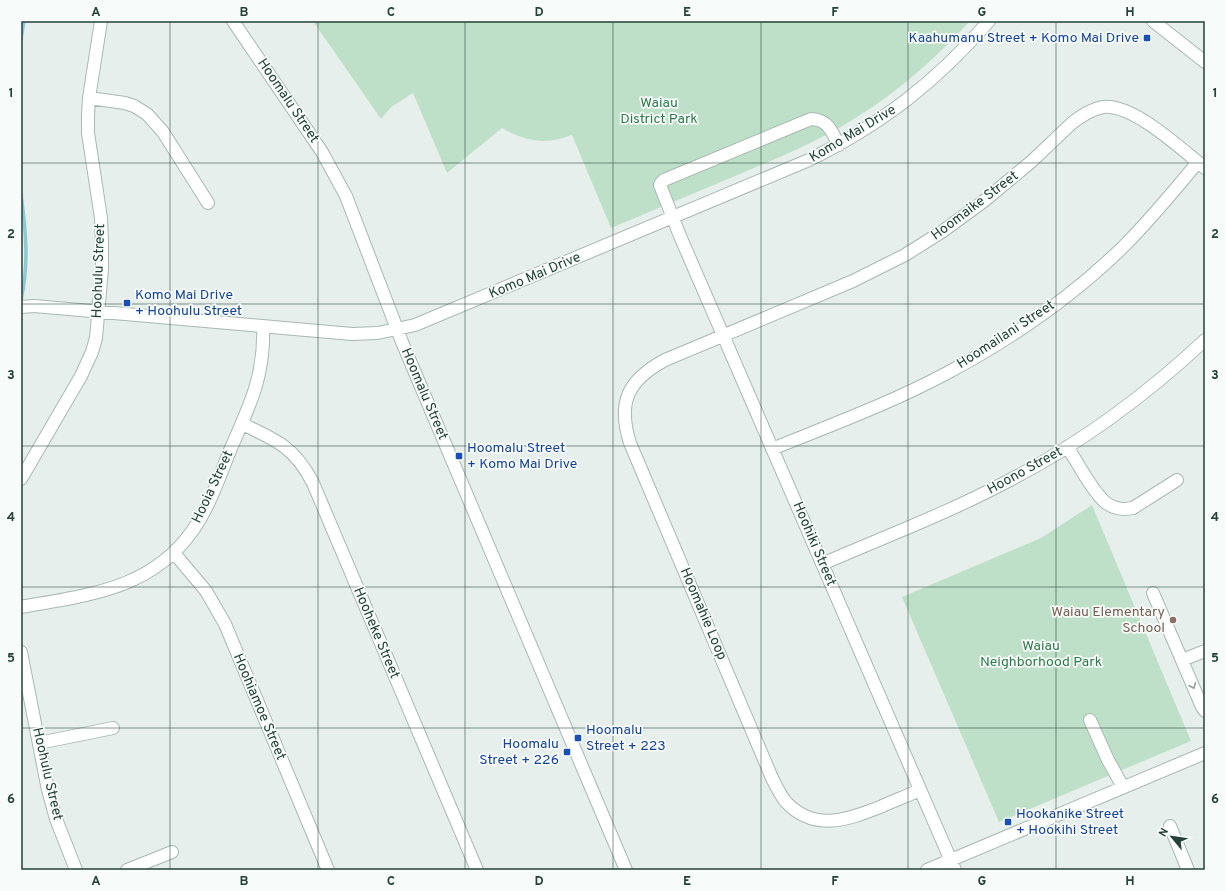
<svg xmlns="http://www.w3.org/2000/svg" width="1226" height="891" viewBox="0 0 1226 891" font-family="Overpass,sans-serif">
	<rect width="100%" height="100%" fill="#e6efeb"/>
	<path fill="#bfe0c8" d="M313 21H970C932 63 888 100 839 128 807 146 773 160 740 174 697 192 654 210 611 228L572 135C547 145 526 142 502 128L447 173 413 93 391 107 381 119Z
		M1092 505 1191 741 999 822 902 597 1041 538Z"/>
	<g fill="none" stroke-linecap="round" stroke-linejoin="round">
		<path stroke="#8ec9d4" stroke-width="3.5" d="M21 39 24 21
			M21 195C26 230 29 266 21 300"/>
		<defs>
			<path id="minor" d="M233 21 322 152 346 196 402 342 626 870
				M1153 21 1205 62
				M89 98 125 103 134 106 147 114 163 132 208 203
				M839 145C831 131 829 120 811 119L664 180 661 183 660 185 680 236 955 870
				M21 307 34 306 352 334 378 333 415 325 809 160C883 123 935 83 989 21
				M242 424C277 440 295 448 313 483L477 870
				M1067 447C1074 457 1080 468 1087 479 1099 497 1108 513 1133 508L1177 480
				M772 449C831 425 891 403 947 373 1011 339 1072 297 1124 246 1150 220 1174 191 1198 162
				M21 479 81 376 92 352 96 338 102 269V243L101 218 88 133V116L89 98 101 21
				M174 553 206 591 225 624 328 870
				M822 564C884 537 948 513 1008 481 1080 444 1146 395 1205 340
				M1153 593 1202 707 1205 711
				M21 607C87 595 151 590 193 530 210 506 220 475 231 448 250 405 265 375 263 326
				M21 652 48 790 56 819 76 870
				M1182 660 1205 651
				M1090 720 1108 760 1123 787
				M39 743 113 728
				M920 790C907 796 893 801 880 807 847 820 814 832 786 802 780 795 776 786 772 778L630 443C617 402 628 380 665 360L853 281 905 255 943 231 984 201 1032 161 1072 123C1081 116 1091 109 1103 107 1134 104 1181 149 1205 168
				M1170 826 1188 870
				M127 870 172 852
				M927 870 1205 753"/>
		</defs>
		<use href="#minor" stroke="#a8b8b2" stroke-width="14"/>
		<use href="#minor" stroke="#fff" stroke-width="12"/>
	</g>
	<defs><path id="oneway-chevron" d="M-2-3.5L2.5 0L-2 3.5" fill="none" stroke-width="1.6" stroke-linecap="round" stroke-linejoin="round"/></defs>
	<use stroke="#92a09c" href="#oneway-chevron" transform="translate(1193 686) rotate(67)"/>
	<path fill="none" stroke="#24423a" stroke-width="1" stroke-opacity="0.55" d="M170 21V870M318 21V870M465 21V870M613 21V870M761 21V870M908 21V870M1056 21V870M21 163H1205M21 304H1205M21 446H1205M21 587H1205M21 728H1205"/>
	<g fill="#1a4fb4" stroke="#f7fbf9" stroke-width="1.5">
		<rect x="1143" y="34" width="8" height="8" rx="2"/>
		<rect x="123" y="299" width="8" height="8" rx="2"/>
		<rect x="455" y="452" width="8" height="8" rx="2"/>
		<rect x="574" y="734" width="8" height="8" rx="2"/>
		<rect x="563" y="748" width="8" height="8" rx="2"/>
		<rect x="1004" y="818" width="8" height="8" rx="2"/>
	</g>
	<circle fill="#8d6e63" stroke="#f7fbf9" stroke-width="1.5" cx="1173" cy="620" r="4"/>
	<g text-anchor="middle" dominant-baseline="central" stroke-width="3.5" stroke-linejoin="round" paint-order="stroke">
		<g font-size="14" fill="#164399" stroke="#f7fbf9" text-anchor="start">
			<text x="1139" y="38" text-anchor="end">Kaahumanu Street + Komo Mai Drive</text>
			<text x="135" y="295">Komo Mai Drive<tspan x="135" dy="16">+ Hoohulu Street</tspan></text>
			<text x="467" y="448">Hoomalu Street<tspan x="467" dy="16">+ Komo Mai Drive</tspan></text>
			<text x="586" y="730">Hoomalu<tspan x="586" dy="16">Street + 223</tspan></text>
			<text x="559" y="744" text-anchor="end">Hoomalu<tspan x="559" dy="16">Street + 226</tspan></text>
			<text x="1016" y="814">Hookanike Street<tspan x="1016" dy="16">+ Hookihi Street</tspan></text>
		</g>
		<g font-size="14" fill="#24423a" stroke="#f7fbf9">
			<text transform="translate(288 101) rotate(56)">Hoomalu Street</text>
			<text transform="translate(853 134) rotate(-31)">Komo Mai Drive</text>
			<text transform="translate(975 206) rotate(-37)">Hoomaike Street</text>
			<text transform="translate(99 271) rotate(-88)">Hoohulu Street</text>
			<text transform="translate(535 276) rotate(-23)">Komo Mai Drive</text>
			<text transform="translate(1006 335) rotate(-33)">Hoomailani Street</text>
			<text transform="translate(424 394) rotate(67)">Hoomalu Street</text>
			<text transform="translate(1025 471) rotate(-29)">Hoono Street</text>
			<text transform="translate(213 487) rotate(-65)">Hooia Street</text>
			<text transform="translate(814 544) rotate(67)">Hoohiki Street</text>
			<text transform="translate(703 614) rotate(67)">Hoomahie Loop</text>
			<text transform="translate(376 633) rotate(67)">Hooheke Street</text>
			<text transform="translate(259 707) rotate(67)">Hoohiamoe Street</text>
			<text transform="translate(47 774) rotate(77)">Hoohulu Street</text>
		</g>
		<g font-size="14" fill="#2d7a4b" stroke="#f7fbf9">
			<text x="659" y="103">Waiau<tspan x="659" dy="16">District Park</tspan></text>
			<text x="1041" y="646">Waiau<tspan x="1041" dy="16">Neighborhood Park</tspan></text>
		</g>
		<g font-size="14" fill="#785e54" stroke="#f7fbf9" text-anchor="end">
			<text x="1165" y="612">Waiau Elementary<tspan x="1165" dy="16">School</tspan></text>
		</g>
	</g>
	<rect width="1226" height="891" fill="none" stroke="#f7fbf9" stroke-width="44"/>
	<g transform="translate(1172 837) rotate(299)" stroke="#f7fbf9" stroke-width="3" paint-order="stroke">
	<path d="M0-3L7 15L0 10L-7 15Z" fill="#24423a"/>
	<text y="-6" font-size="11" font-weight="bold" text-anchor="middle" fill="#24423a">N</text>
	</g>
	<rect x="22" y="22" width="1182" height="847" fill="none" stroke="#24423a" stroke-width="1.5"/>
	<g font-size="13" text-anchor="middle" font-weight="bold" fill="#24423a">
		<text x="96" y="16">A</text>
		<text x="244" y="16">B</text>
		<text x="391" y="16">C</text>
		<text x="539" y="16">D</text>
		<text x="687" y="16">E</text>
		<text x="835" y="16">F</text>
		<text x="982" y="16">G</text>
		<text x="1130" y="16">H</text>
		<text x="11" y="97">1</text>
		<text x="1215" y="97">1</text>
		<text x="11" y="238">2</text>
		<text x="1215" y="238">2</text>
		<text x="11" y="379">3</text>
		<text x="1215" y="379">3</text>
		<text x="11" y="521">4</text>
		<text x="1215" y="521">4</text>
		<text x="11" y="662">5</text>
		<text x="1215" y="662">5</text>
		<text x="11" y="803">6</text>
		<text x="1215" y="803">6</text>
		<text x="96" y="885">A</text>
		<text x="244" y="885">B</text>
		<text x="391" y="885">C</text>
		<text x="539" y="885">D</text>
		<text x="687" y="885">E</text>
		<text x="835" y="885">F</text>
		<text x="982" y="885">G</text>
		<text x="1130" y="885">H</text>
	</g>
</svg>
